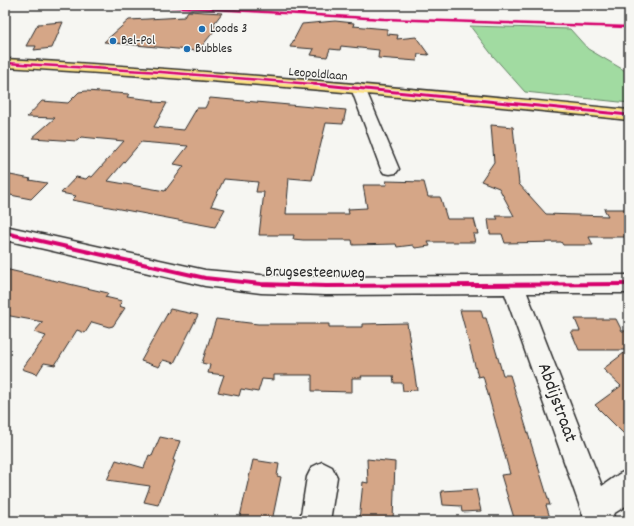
<svg xmlns="http://www.w3.org/2000/svg" width="634" height="526" viewBox="0 0 634 526" font-family="Dekko,sans-serif">
	<rect width="100%" height="100%" fill="#f6f6f2"/>
	<filter id="ink" filterUnits="userSpaceOnUse"><feTurbulence type="fractalNoise" baseFrequency=".025" numOctaves="2"/><feDisplacementMap in="SourceGraphic" scale="8" xChannelSelector="R" yChannelSelector="G"/><feConvolveMatrix kernelMatrix="1 2 1 2 8 2 1 2 1" color-interpolation-filters="sRGB"/></filter>
	<g filter="url(#ink)">
		<path fill="#a1dba1" stroke="#668366" d="M470 26 570 29 588 49 629 73V103L525 92 493 56Z"/>
		<path fill="#d5a687" stroke="#2b2b2b" fill-rule="evenodd" d="M188 11 222 13 212 26H218L198 51 104 42 129 20 184 17Z
			M335 21 354 23 353 26 387 29V34L398 35 397 39 416 37 429 55 418 54 417 61 378 58 379 50 341 46 340 50 330 49 327 57 311 55 314 49 290 47 302 24Z
			M63 22 52 48 34 50 36 46H26L38 24Z
			M86 91 129 94 127 97 154 100V102L167 103 154 127 184 130 197 108H205L210 98 346 110 343 124 326 123 312 180 289 178 286 214H349L348 209 367 208 363 185H387L386 181 424 182 428 197H440L441 199 447 219H474L478 234H473L475 242H428L430 246 415 248 413 245 397 247 396 244 353 245 352 240H303L293 239 294 235H259L264 192H256L258 182 224 179 211 206 225 209 215 227 72 200 76 196 61 193 76 177 86 179 89 176 92 177 124 141 81 137 77 141 32 138 55 118 27 117 42 101 68 103 79 92ZM141 142 188 146 174 164 184 166 165 191 108 181Z
			M491 125 513 127 519 184 546 214 608 216 604 209H629V237H589L593 245H563L561 242 505 243 502 234H490L488 219H498L496 216H514L499 188 481 181 494 162Z
			M5 174 31 179 29 180 47 183 31 199 5 194Z
			M5 269 108 293 105 297 122 301 119 306 125 308 113 326 109 327 92 322 85 333 77 330 55 365 44 363 37 374 22 369 46 336 34 332 43 322 5 315Z
			M170 309 198 315 174 363 163 360 159 367 141 361Z
			M460 310H481L483 318H486L503 375H510L550 505H546L551 521H522L521 518H514L501 475 510 474 483 376 478 377Z
			M216 319 258 324H329V327H362V324L407 323 417 390 403 391 402 383H394L393 376H361L362 378H352V392L312 391V375H274V380L262 379 258 392 241 389 239 396 218 392 224 375 208 373 210 365 202 363Z
			M575 319H616L622 331H629V439L595 405 621 386 603 369 628 350H579L571 331H580Z
			M160 437 180 441 173 460 175 461 158 505 144 502 150 486 107 480 116 460 144 468 149 455 152 456Z
			M367 459 395 462 393 521H359L363 482 368 483Z
			M253 460 279 464 277 476 281 477 272 521H239Z
			M476 489 481 511 462 512 461 506 443 505 441 491Z"/>
		<g fill="none" stroke-linecap="round" stroke-linejoin="round">
			<defs>
				<path id="minor" d="M358 84 363 85 365 88 399 169 396 173 390 174 384 173 381 169 351 88 353 85Z
					M5 226 205 270 261 275 326 277 629 275V293H527L602 486 619 474 629 469V504L613 514 615 521H585L505 294 326 295 261 293 205 286 5 240Z
					M322 462 332 467 337 477 330 521H300L307 477 312 467Z"/>
				<path id="major" d="M5 59C214 70 421 89 629 110V120C421 98 214 79 5 67Z"/>
			</defs>
			<use href="#minor" stroke="#2b2b2b" stroke-width="3"/>
			<use href="#major" stroke="#2b2b2b" stroke-width="3"/>
			<use href="#minor" fill="#f6f6f2" fill-rule="evenodd"/>
			<use href="#major" fill="#fce080" fill-rule="evenodd"/>
			<defs>
				<path id="rail" d="M145 5 384 19 629 27"/>
			</defs>
			<use href="#rail" stroke="#2b2b2b" stroke-width="3"/>
			<use href="#rail" stroke="#f6f6f2" stroke-width="2" stroke-dasharray="5.5" stroke-linecap="butt"/>
			<defs>
				<path id="cycleway-far2" d="M145 5 384 19 629 27
					M5 63 161 72 325 85"/>
				<path id="cycleway-far1" d="M314 84 629 115"/>
				<path id="cycleway" d="M5 233 205 278 261 284 326 286 629 284"/>
			</defs>
			<use href="#cycleway-far2" stroke="#f6f6f2" stroke-width="4"/>
			<use href="#cycleway-far1" stroke="#f6f6f2" stroke-width="5"/>
			<use href="#cycleway" stroke="#f6f6f2" stroke-width="6"/>
			<use href="#cycleway-far2" stroke="#d6006c" stroke-width="2.5"/>
			<use href="#cycleway-far1" stroke="#d6006c" stroke-width="3"/>
			<use href="#cycleway" stroke="#d6006c" stroke-width="4"/>
		</g>
	</g>
	<g fill="#1f6fb2" stroke="#f6f6f2" stroke-width="1.5">
		<circle cx="202" cy="29" r="4"/>
		<circle cx="113" cy="41" r="4"/>
		<circle cx="187" cy="49" r="4"/>
	</g>
	<g text-anchor="middle" dominant-baseline="central" stroke-width="3" stroke-linejoin="round" paint-order="stroke">
		<g font-size="13" fill="#2b2b2b" stroke="#f6f6f2" text-anchor="start">
			<text x="210" y="29">Loods 3</text>
			<text x="121" y="41">Bel-Pol</text>
			<text x="195" y="49">Bubbles</text>
		</g>
		<g font-size="13" fill="#2b2b2b" stroke="#f6f6f2">
			<text transform="translate(318 75) rotate(5)">Leopoldlaan</text>
		</g>
		<g font-size="16" fill="#2b2b2b" stroke="#f6f6f2">
			<text transform="translate(315 273) rotate(1)">Brugsesteenweg</text>
		</g>
		<g font-size="19" fill="#2b2b2b" stroke="#f6f6f2">
			<text transform="translate(556 403) rotate(70)">Abdijstraat</text>
		</g>
	</g>
	<rect width="634" height="526" fill="none" stroke="#f6f6f2" stroke-width="20"/>
	<rect x="10" y="10" width="614" height="506" fill="none" stroke="#2b2b2b" stroke-width="1.5" filter="url(#ink)"/>
</svg>
